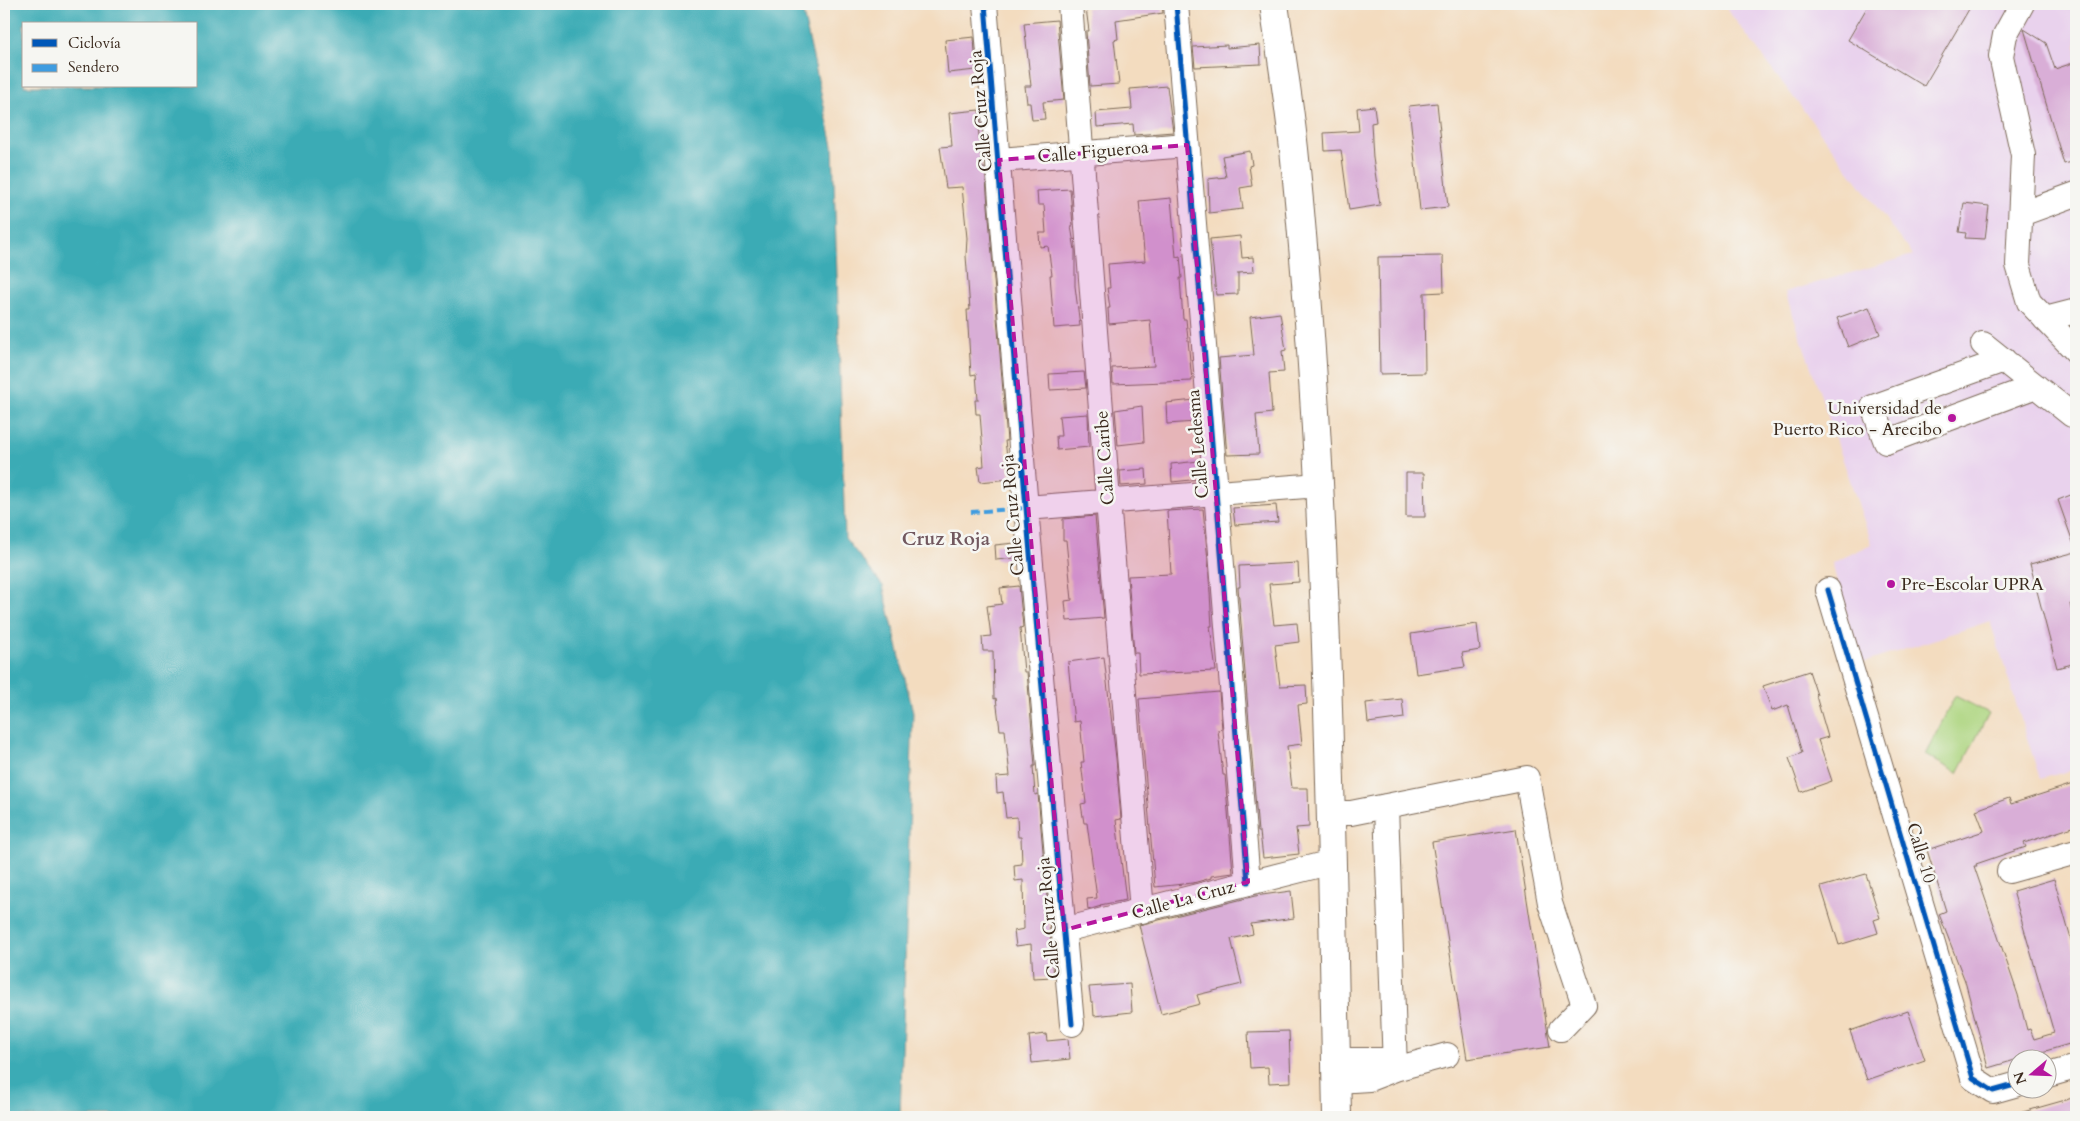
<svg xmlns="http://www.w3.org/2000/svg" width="2080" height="1121" viewBox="0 0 2080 1121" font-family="Cardo,serif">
	<rect width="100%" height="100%" fill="#f6f6f2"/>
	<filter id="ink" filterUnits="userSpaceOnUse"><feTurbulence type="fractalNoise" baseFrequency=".02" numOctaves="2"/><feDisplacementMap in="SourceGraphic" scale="10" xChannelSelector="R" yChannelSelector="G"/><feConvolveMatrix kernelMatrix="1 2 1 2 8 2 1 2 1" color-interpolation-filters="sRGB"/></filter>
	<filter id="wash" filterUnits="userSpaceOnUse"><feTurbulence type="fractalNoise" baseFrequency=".0096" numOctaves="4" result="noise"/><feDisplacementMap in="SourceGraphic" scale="20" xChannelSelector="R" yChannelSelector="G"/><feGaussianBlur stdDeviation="1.12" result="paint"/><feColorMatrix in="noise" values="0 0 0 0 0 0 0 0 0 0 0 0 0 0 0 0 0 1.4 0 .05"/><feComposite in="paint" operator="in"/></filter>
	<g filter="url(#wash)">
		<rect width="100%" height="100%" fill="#f3dcbf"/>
		<path fill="#e9d2ed" d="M1723 4H2076V769L2040 779 1990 621 1860 664 1832 563 1872 544 1785 292 1913 255Z"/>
		<path fill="#add580" stroke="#74804f" d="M1955 696 1989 713 1958 773 1925 755Z"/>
		<path fill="#3aabb5" stroke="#3a6a6a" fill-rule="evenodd" d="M4 4H801L833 146 845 538 883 586 913 712 900 1117H4ZM24 24H196V86H24Z"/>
		<g id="blocks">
			<path fill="#d9aed7" d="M1117 4H1162L1163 13 1116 20 1118 39 1114 40 1119 84 1090 86 1086 31H1089L1086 8Z
				M1869 4H1972L1924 86 1848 40Z
				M1057 20 1064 100 1043 102 1045 119 1032 120 1030 103H1027L1025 86H1031L1024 23Z
				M2024 29 2046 43 2055 69 2076 62V161L2064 164Z
				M974 37 976 70 948 73 945 40Z
				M1227 45V48L1260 45 1261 64 1195 67 1193 47Z
				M1167 86 1173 132 1134 135 1133 124 1097 127 1096 112 1132 109 1130 89Z
				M1437 103 1448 207 1420 210 1409 106Z
				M1374 106 1376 122 1371 123 1373 158 1380 205 1349 210 1341 150 1325 151 1324 133 1359 131 1357 108Z
				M979 110 981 125H978L982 168H985L1007 441H1005L1010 479 980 482 978 467 984 466 980 414H976L975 400H978L976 374 971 375 967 310H970L966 256 967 238 962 187 946 188 940 147 952 146 949 113Z
				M1250 151 1252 165 1249 166 1252 186 1240 188 1243 209 1209 213 1208 179 1226 177 1222 156Z
				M1070 189 1073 226H1071L1075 250V286L1080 326 1054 328 1050 275H1052L1048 246 1040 247 1039 233H1046L1044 205H1038L1037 191Z
				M1171 198 1176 257 1180 256 1182 278H1180L1183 319H1186L1192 381 1113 384 1112 368 1154 366 1150 320 1109 324 1108 308H1110L1107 288H1110L1108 264 1145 261 1139 201Z
				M1964 203 1989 206 1985 239 1965 238 1966 233 1959 232Z
				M1240 236 1242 258 1253 257 1254 272 1238 273V294L1216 295 1210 239Z
				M1443 256 1444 292 1424 293 1425 373 1380 374 1378 257Z
				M1869 307 1880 334 1848 347 1837 318Z
				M1280 313 1286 350 1282 351 1284 372 1269 373 1272 413 1256 415 1259 454 1227 455 1219 358 1254 355 1250 317Z
				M1084 372 1086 388 1050 390 1049 374Z
				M1195 400 1196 422 1167 424 1166 403Z
				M1142 406 1144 442 1118 445 1115 410Z
				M1088 414 1089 447 1057 450 1056 436H1061L1059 416Z
				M1199 461 1200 479 1172 482 1171 464Z
				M1146 469 1147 484 1121 486 1120 471Z
				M1406 473H1424L1425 517H1406Z
				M2076 493V545H2074L2058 500Z
				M1276 505 1278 522 1235 525 1233 508Z
				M1203 509 1208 561 1212 626H1210L1216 671 1139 674 1138 653H1134L1128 576 1171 574 1167 511Z
				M1095 516 1104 618 1067 621 1065 601 1072 600 1066 540H1063V519Z
				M1015 543 1016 558 996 560 995 545Z
				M2076 552V603L2070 604 2076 626V663L2057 668 2030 564Z
				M1298 563 1299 582 1269 584 1274 625 1297 623 1299 642 1275 645 1280 686 1306 685 1307 704 1298 705 1302 744 1287 746 1292 788H1308L1309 827 1296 828 1299 854 1263 858 1260 832H1258L1238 587H1240L1239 566Z
				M1019 586 1023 627 1020 628 1024 672H1027L1035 766H1033L1035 795 1038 794 1054 977 1033 978 1031 944 1016 946 1014 931 1024 929 1023 880 1015 881 1014 865 1022 864 1021 837H1018L1017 817 1006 818 1003 792 997 793 996 777 1010 776 1005 730H1000L996 698 994 699 993 651H983L982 637 991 636 987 606 1002 604 1000 588Z
				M1477 624 1480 650 1462 653 1465 667 1416 674 1411 634Z
				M1104 657 1116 758 1121 819 1116 820 1126 900 1100 905 1101 906 1088 910 1087 899 1097 898 1087 823H1084L1081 804 1086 803 1081 762H1084L1080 721 1074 722 1068 662Z
				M1809 671 1817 695 1816 696 1828 737 1818 740 1832 781 1801 792 1789 758 1802 753 1788 705 1772 711 1763 686Z
				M1219 692 1222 729 1218 730 1223 775H1225L1233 873 1211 876V878L1193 883 1155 887 1139 699Z
				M1402 699 1404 718 1368 723 1366 703Z
				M2076 783V826L2024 843 2026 847 1976 864 1977 866H1974L2018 995 2027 1030 2030 1029 2034 1039 2054 1033 2013 891 2054 879 2076 957V1042L1988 1068 1965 981 1939 914 1946 911 1927 850 1984 831 1976 810 2009 798 2011 804Z
				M1516 829 1550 1047 1467 1059 1432 842Z
				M1866 874 1880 918 1874 920 1878 933 1839 945 1821 887Z
				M1291 891 1294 918 1251 924 1253 934 1231 939 1242 984 1197 995 1200 1004 1161 1014 1139 925 1255 896Z
				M1130 984 1132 1012 1094 1016 1093 1002H1091L1089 987Z
				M1908 1011 1925 1060 1867 1080 1850 1031Z
				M1289 1031 1291 1082 1269 1083 1268 1067 1250 1068 1248 1032Z
				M1046 1034 1047 1041 1068 1039 1070 1059 1032 1063 1029 1036Z
				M2076 1097V1117H2016V1114Z"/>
		</g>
	</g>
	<g filter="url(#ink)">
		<use href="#blocks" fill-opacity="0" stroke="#7b6856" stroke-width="1"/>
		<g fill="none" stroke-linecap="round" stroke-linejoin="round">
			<defs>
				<path id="minor" d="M985 4 1026 508 1072 1024
					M1070 4 1108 501 1142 911
					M1176 4 1248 882
					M2022 4 2005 35 2001 56 2023 155 2018 265 2029 302 2076 351
					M999 160 1187 145
					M2021 214 2076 194
					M2045 319 2076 311
					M1983 344 2072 415 2076 411
					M2004 360 1873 407 1886 442 2036 386
					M1026 508 1319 485
					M1828 590 1973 1078 1993 1091 2018 1084
					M1386 806 1395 1069 1447 1055
					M1330 813H1351L1527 778 1550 903 1584 1005 1561 1029
					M2009 871 2076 852
					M1064 930 1332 862
					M1336 1060H1384L1395 1069 1369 1079 1337 1081
					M2048 1075 2076 1067"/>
				<path id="major" d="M1274 4C1281 55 1290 107 1295 159 1327 477 1331 798 1337 1117"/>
			</defs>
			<use href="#minor" stroke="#7b6856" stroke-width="26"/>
			<use href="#major" stroke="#7b6856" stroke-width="30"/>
			<use href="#minor" stroke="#fff" stroke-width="24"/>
			<use href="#major" stroke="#fff" stroke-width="28"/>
			<path stroke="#3f9ce0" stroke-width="4" stroke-dasharray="8 4" stroke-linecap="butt" d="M971 512 1026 508"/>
			<defs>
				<path id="cycleway" d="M985 4 1026 508 1072 1024
					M1176 4 1248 882
					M1828 590 1973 1078 1993 1091 2018 1084"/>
			</defs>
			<use href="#cycleway" stroke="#f6f6f2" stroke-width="8"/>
			<use href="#cycleway" stroke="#0057b8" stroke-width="5"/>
		</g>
	</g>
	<path fill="#b5179e" fill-opacity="0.2" stroke="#b5179e" stroke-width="4" stroke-dasharray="10 6" stroke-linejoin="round" d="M1187 145 1248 882 1064 930 999 160Z"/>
	<g fill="#b5179e" stroke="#f6f6f2" stroke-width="2">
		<circle cx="1952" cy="418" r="5"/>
		<circle cx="1891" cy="584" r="5"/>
	</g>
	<g text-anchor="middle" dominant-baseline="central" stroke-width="5" stroke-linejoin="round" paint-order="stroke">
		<g font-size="18" fill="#3b2a1e" stroke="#f6f6f2">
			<text transform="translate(981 111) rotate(-95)">Calle Cruz Roja</text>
			<text transform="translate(1093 152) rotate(-5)">Calle Figueroa</text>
			<text transform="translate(1198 444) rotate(-95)">Calle Ledesma</text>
			<text transform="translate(1105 458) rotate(-94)">Calle Caribe</text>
			<text transform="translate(1013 515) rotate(-95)">Calle Cruz Roja</text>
			<text transform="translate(1921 853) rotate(73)">Calle 10</text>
			<text transform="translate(1183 900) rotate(-15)">Calle La Cruz</text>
			<text transform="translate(1049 918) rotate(-95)">Calle Cruz Roja</text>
		</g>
		<g font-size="18" fill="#3b2a1e" stroke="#f6f6f2" text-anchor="end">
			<text x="1942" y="408">Universidad de<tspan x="1942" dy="21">Puerto Rico - Arecibo</tspan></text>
			<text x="1901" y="584" text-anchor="start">Pre-Escolar UPRA</text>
		</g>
		<g font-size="19" font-weight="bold" fill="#72585f" stroke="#f6f6f2">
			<text x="946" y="539">Cruz Roja</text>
		</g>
	</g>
	<rect width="2080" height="1121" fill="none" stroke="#f6f6f2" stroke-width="20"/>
	<rect x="22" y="22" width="175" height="65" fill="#f6f6f2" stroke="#aba49d"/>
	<rect x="32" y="39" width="25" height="8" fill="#0057b8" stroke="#aba49d"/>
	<text x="68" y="48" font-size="15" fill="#3b2a1e">Ciclovía</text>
	<rect x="32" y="64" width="25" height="8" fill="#3f9ce0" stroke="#aba49d"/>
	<text x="68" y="72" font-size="15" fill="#3b2a1e">Sendero</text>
	<g transform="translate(2032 1074) rotate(251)"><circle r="24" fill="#f6f6f2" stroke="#aba49d"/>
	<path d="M0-4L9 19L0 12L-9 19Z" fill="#b5179e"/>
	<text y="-8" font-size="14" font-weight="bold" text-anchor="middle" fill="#3b2a1e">N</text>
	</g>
</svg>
